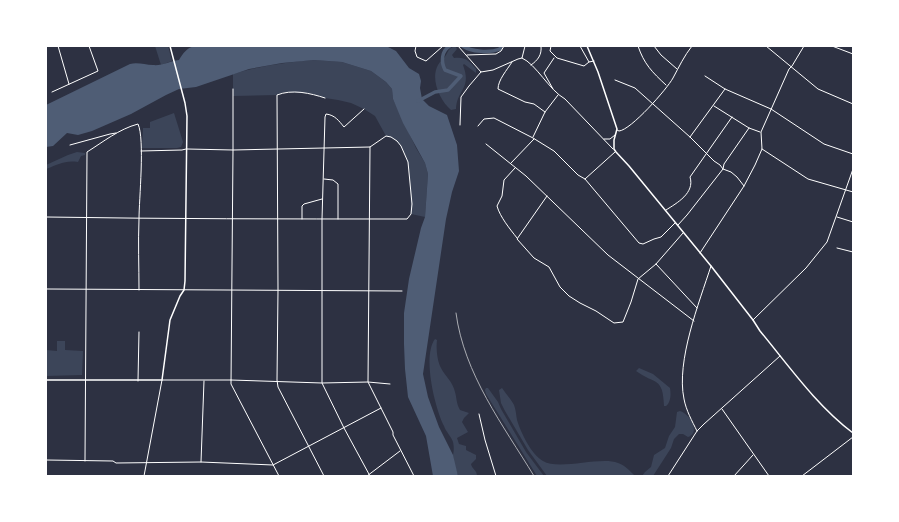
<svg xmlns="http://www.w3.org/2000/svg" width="899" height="522" viewBox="0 0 899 522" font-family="Commissioner,sans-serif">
	<rect width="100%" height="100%" fill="#2d3142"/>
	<path fill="#3c4559" d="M155 46H168L172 61 161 65Z
		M455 46 457 49 452 55 454 58C466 57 468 60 476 69V73L464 64 463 65C472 89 457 89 456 109L451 110C440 101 430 79 438 65 440 61 444 59 446 55 448 52 448 50 451 48Z
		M314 60 342 62 371 71 386 82 392 89 393 99 416 148 425 163 428 174 425 217 411 214C410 191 415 143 386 136L375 116 364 109 351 103 338 100 325 98 310 93 284 92 277 95 233 96V74C260 66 286 62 314 60Z
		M174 113 183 142 181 147 177 148H142L143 128H150V122Z
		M77 152 85 153V155L81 156 78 162C64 160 58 165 46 169V165L68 155Z
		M435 339 437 340C436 348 437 361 441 368 445 376 453 382 455 392 457 399 456 403 460 410L469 413 464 418 462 422 468 432 457 438 459 444 466 446V450L476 455V459L471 464C472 469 477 470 477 476H458C456 469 453 461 453 455 454 450 454 447 453 442 451 436 446 432 444 426 435 408 422 356 435 339Z
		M57 341H65V350L83 351 82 375 46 376V350L57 351Z
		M639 368 653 374 670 388C671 394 671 402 666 406H664C663 376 655 385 636 371Z
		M486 388H488L498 402 501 409 526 452 544 476H537L486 394 485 390Z
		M502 388C506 394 511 399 514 405 516 410 516 415 517 420 521 433 531 454 543 461 559 471 600 456 618 463 625 465 630 471 635 476H547L528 450 505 411 501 403 499 390Z
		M680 411C690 414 701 432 688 437L683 434H679L674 439 671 448 653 476H642L645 472 651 467 654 455 665 448 669 436 675 427 677 412Z"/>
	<path fill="#4f5d75" d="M194 46H386L396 51 409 68 419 74 421 81 420 88 422 99 429 106 447 115 457 145 459 171 452 192 446 219 423 374 428 397 439 427 453 455 458 476H433L426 436 408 397 405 369 404 344V313L409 279 421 228 425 217 428 174 425 163 403 123 393 99 392 89 386 82 371 71 342 62 314 60 282 63 249 69 196 87 179 89 166 95 131 114 92 131 78 135 67 133 53 146 46 147V105L130 64C138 62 145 65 153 65 162 66 170 61 179 60 183 53 187 48 194 46Z"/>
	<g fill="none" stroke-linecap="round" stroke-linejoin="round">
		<path stroke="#4f5d75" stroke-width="3.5" d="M463 46C471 52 490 53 500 49L501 46
			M418 101 435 92 448 90 461 76 445 70C441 62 441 51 450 46"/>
		<path stroke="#fff" stroke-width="1" d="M58 46 69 84
			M416 46 415 51 417 57 426 61 443 46
			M458 46 481 72 493 70 518 59 522 58 525 46
			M551 46 550 51 557 58 584 66 589 62
			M580 46 589 62 594 61
			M638 46C644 64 652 72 666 85
			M654 46 661 55 677 69
			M766 46 818 89 853 104
			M832 46 853 54
			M467 55 496 54 501 51 504 46
			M512 62C507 70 498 80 498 89L525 102 534 104 545 112
			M531 65C538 60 542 55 541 46
			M705 76 725 89 771 109 824 144 853 154
			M615 80 635 88 690 137 714 161 720 165 723 169 731 172 737 177 744 186
			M553 89 544 73 554 58
			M52 92 98 71 89 46
			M714 106 749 128 760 132
			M364 109 344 127C339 121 335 115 326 114L325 117 322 219V383L344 428 370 476
			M460 125 461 97 469 86 481 72
			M478 126 484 119 494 118 533 138 554 151 578 175 585 179 639 243 643 244 654 239 661 237 675 223
			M617 130 619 131C631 130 667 89 673 78 679 67 684 56 692 46
			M533 137 545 112 558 95
			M690 137 725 89
			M486 144 526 176 608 255 694 321
			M70 145 110 134 116 133
			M370 147 368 382 393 432V435L414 476
			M762 149 808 179 853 192
			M141 151 182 150 186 149
			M511 163 534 139
			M515 168 504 180 502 196 497 206C500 217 510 229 517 238
			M324 179 333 180 338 184V219
			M585 179 615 152
			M547 196 517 239 534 258 549 267 560 287 569 296 580 303 596 311 614 323 623 322 631 302 638 279 656 264 683 233
			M666 210C677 203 695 193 690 177L732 117
			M46 217C166 219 287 219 407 219L411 214 412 204 408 162 401 146 397 141 391 137 386 136 370 147 233 150V89
			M837 217 853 222
			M302 219V206L304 204 322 199
			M678 225 687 215 723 169 724 164 749 128
			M837 248 853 252
			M700 253 744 186 755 165 762 149 761 132 789 69 792 66 804 46
			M656 264 697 308
			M46 289 402 291
			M753 320 806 268 827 242 853 169
			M231 380 322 383 368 382 390 384
			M138 381 139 332
			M722 409 769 476
			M479 414 485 440 496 476
			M697 431C692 421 686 410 684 399 676 361 699 303 711 266
			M46 460 113 461 116 463 201 462 273 465 381 408
			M85 461 87 152C103 142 119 129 138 124 145 139 139 200 139 219 138 243 139 266 139 290
			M201 462 204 381
			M324 476 278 387 277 380 278 290 277 95C292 89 310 93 325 98
			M367 476 400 451
			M734 476 753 455
			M802 476 853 437"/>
		<path stroke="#fff" stroke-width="1" d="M522 58C536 64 549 90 565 99L613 149
			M604 139H610L615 135
			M187 149 233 150 231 384 279 476
			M144 476 162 380H231
			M668 476 697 431 704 424 780 356"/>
		<path stroke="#fff" stroke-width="1.5" d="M587 46 598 72 617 129 614 140V149L616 152 629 166 711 266 753 320 760 331C789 366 816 405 853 433
			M46 380H162L170 320 180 296 184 290 185 281 187 116 185 103 170 46"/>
		<path stroke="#abadb3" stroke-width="1" d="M456 313C464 374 503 425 534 476"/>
	</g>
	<rect width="899" height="522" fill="none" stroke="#ffffff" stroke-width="94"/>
</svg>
